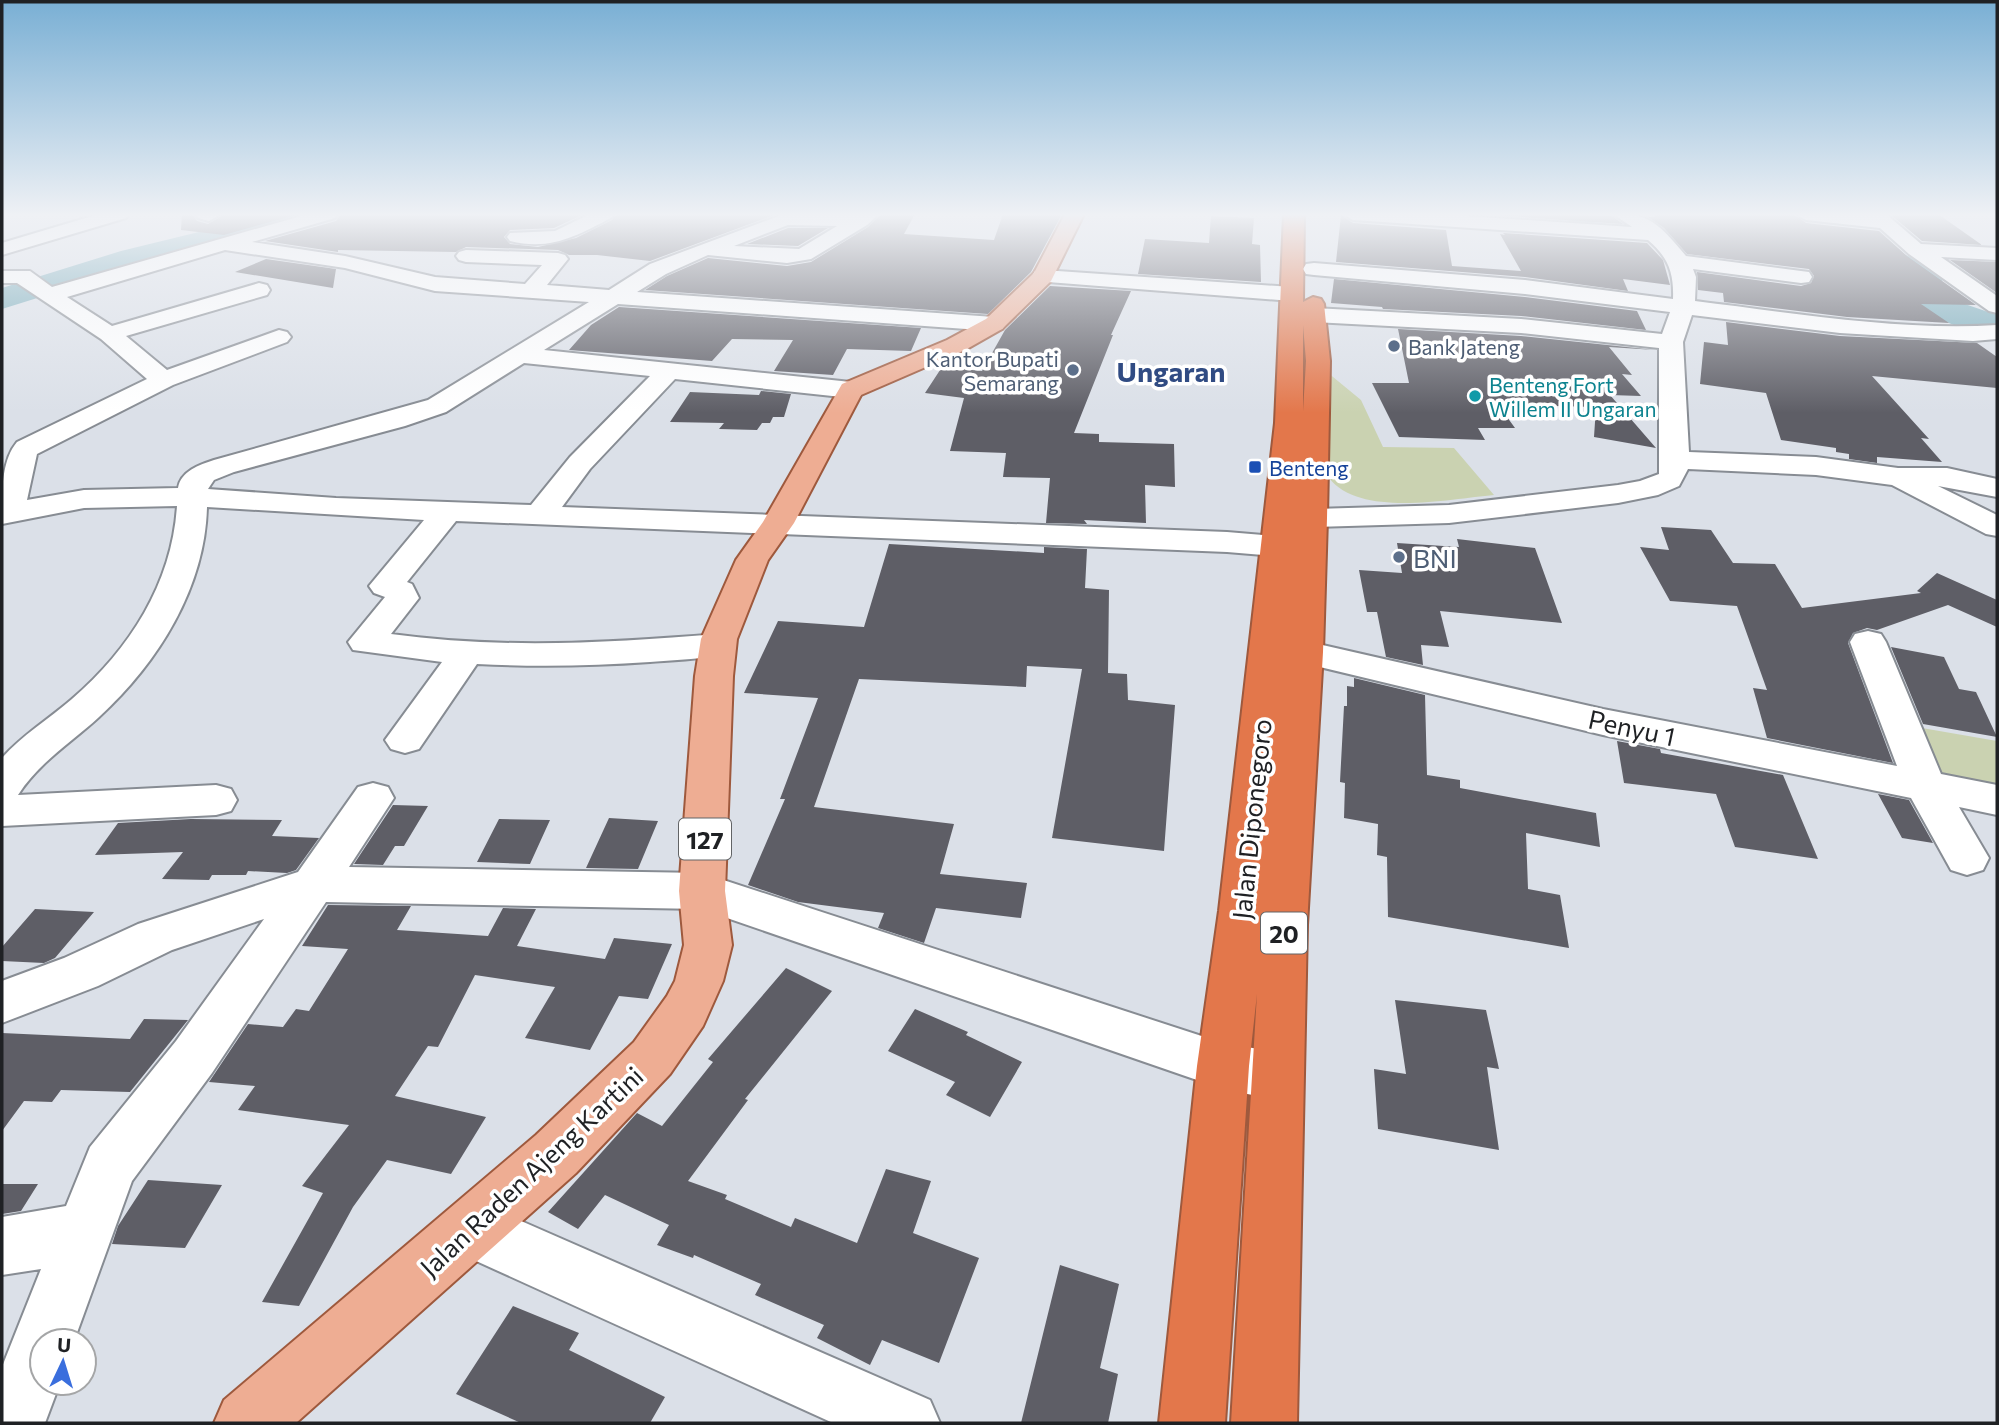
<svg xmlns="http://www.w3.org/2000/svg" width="1999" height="1425" viewBox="0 0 1999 1425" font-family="Commissioner,sans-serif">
	<rect width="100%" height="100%" fill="#dbe0e8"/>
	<path fill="#cad2b1" d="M1327 372 1361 400 1383 447 1454 448 1494 495C1449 499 1360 518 1329 478Z
		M1922 728 1997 741V794L1930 780Z"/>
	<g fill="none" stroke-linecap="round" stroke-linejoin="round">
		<path fill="#73a8b7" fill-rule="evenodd" d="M272 214H320L316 220 143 265 2 309V288L121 251Z
			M1562 214H1613L1609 220C1595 224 1580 224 1566 220Z
			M1894 250 1939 269 1944 276 1939 289 1956 301 1997 315V337C1962 329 1925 320 1904 288L1911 280 1883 266 1878 259 1883 252Z"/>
	</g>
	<path fill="#5e5e66" d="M182 214H192L197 221 208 224 220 217 221 214H299L224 235 181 230Z
		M341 214H584L554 228 510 230 504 237 510 244 538 247 576 238 612 220 617 214H777L650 261 597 255H569L558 250 466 247 456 252 338 250V252L265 241 336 221Z
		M881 214H915L904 234 994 240 1003 214H1062L1031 272 988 314 645 290 667 276 708 258 787 266 811 262 868 227Z
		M1493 214 1612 216 1623 224 1493 215Z
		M1652 214H1794L1806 223 1879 231 1907 256 1976 305 1921 304 1949 323 1847 317 1724 302 1723 293 1698 290 1697 272 1801 286 1811 283 1814 276 1809 269 1687 254 1664 228 1648 217H1655Z
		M1890 214H1938L1982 245 1922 241Z
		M1341 215 1353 223 1446 230 1452 266 1521 271 1500 234 1505 235 1503 233 1647 243 1663 260 1670 285 1623 279 1628 291 1525 277 1336 262Z
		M1211 216 1254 218 1252 244 1260 245 1261 282 1138 274 1145 239 1209 243Z
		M788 228H828L798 246 747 244Z
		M266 259 336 269 333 288 235 272Z
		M1950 260 1997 262V293Z
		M1334 279 1525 297 1637 311 1646 330 1521 316 1383 309 1382 307 1331 303Z
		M1050 286 1131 291 1111 335H1113L1074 433 1099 434V442L1174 444 1175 487 1145 485 1146 523 1084 520 1087 524 1046 523 1050 478 1003 477 1006 453 950 451 964 398 925 393 942 367 982 371 1005 330Z
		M619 307 921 328 911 351 847 349 833 375 774 371 793 340 732 339 712 361 569 350 591 325Z
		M1726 322 1840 336 1977 343 1997 357V388L1872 376 1929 439 1921 438 1942 462 1877 457V463L1849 459V454L1836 452V448L1781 440 1766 393 1700 384 1704 342 1728 345Z
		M1398 329 1521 336 1655 350 1609 347 1632 375 1622 374 1641 396 1610 395 1656 448 1594 437 1596 407 1516 405 1524 417H1507L1515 428H1478L1485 440 1399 437 1372 383H1409Z
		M761 391 791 394 784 417H773L770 423H762L757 430 719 429 724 423 670 422 690 392 759 395Z
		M1661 527 1711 530 1733 563 1775 564 1802 608 1921 593 1917 591 1937 573 1997 600V627L1948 605 1877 630 1867 628 1853 633 1848 643 1893 763 1767 738 1753 688 1767 690 1737 606 1670 601 1640 547 1669 550Z
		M1457 539 1535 548 1562 623 1440 611 1449 647 1421 645 1423 665 1386 657 1377 612H1367L1359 570 1402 573 1397 543 1459 547Z
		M889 544 1044 553V547L1087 549 1085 588 1109 590 1108 673 1127 674 1128 700 1175 705 1164 851 1052 838 1082 669 1027 666 1026 687 859 679 814 807 954 824 940 874 1027 883 1021 918 936 908 924 943 878 928 884 913 798 902 748 885 785 799H780L818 698 744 693 778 621 864 627Z
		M1891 647 1944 657 1959 689 1976 692 1997 737 1923 724Z
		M1354 678 1425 695 1427 775 1460 780V788L1596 813 1600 847 1526 833 1528 889 1560 895 1569 948 1388 917 1387 857 1377 855 1378 824 1344 818 1345 783 1340 782 1344 706H1347V686L1354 687Z
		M1617 741 1660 749 1661 753 1783 775 1818 859 1735 847 1716 794 1624 783Z
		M1878 794 1909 800 1933 843 1902 838Z
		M393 805 428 806 404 846H395L383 865 354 864Z
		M609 818 658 821 638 869 586 868Z
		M191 819 282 820 272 836 319 838 296 870 287 873 248 871 246 875H212L209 880 162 879 183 852 95 855 118 823Z
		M499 819 550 820 530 864 477 862Z
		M328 905 411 906 397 930 488 936 503 908 536 909 517 946 605 959 614 938 672 944 648 999 619 996 590 1050 525 1038 555 987 475 975 438 1047 428 1046 395 1096 486 1117 451 1174 387 1160 353 1207 299 1306 262 1302 323 1193 302 1186 349 1125 238 1110 255 1086 209 1082 248 1024 283 1027 296 1009 309 1011 348 949 302 946Z
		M35 909 94 912 55 958 44 963 2 961V947Z
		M786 968 832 991 745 1099 748 1100 688 1181 727 1195 725 1199 791 1227 795 1218 857 1243 886 1169 931 1181 913 1233 979 1258 939 1363 882 1340 870 1365 817 1338 824 1325 755 1295 761 1284 694 1255 693 1258 657 1245 669 1225 605 1195 578 1229 548 1212 637 1113 662 1126 713 1062 708 1059Z
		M1395 1000 1486 1010 1499 1069 1487 1067 1499 1150 1378 1129 1374 1069 1406 1074Z
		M915 1009 968 1032 966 1035 1022 1062 990 1117 946 1095 955 1082 888 1051Z
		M144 1019 188 1020 130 1092 61 1090 52 1102 24 1101 2 1131V1033L130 1039Z
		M148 1180 222 1185 185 1248 112 1244 118 1226Z
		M2 1184H38L21 1211 2 1214Z
		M1060 1265 1119 1284 1100 1368 1118 1374 1108 1423H1021Z
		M513 1306 579 1333 569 1350 665 1397 650 1423H521L456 1394Z"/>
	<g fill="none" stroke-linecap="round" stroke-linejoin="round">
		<defs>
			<path id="minor" d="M99 214H129L126 218 2 255V243Z
				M195 214H218L219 215 209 221 198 218Z
				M308 214H338L335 218 252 242 345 256 435 277 525 284 542 265 466 262 459 260 456 256 459 252 466 250 558 253 565 255 568 259 547 285 609 290 650 264 784 214H879L867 225 811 259 787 263 708 255 666 274 637 292 994 317 1002 319 1006 324 1002 329 994 331 618 304 544 350 851 382 860 384 864 390 860 396 851 398 675 379 590 469 562 507 1227 532 1310 539 1321 542 1326 549 1321 556 1310 559 1227 552 456 521 407 582 412 584 419 598 391 634C500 649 609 643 718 634L731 637 736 645 731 653C705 659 677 660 650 662 593 666 535 667 477 664L419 749 405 753 391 749 385 740 442 662 353 650 348 642 385 597 374 593 369 586 424 520 207 507C205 588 158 663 99 717 71 743 39 762 18 795L216 785 231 789 237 800 231 811 216 815 2 826V758C22 735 49 719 72 699 130 649 172 583 177 506L84 508 2 524C2 498 0 462 17 442L147 379 101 339 17 283H2V271H30L52 287ZM788 225 837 226 799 249 734 246ZM225 250 345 268 435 291 589 302 428 400 214 460C199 465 181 471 178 488L84 490 27 500 37 454 173 385 287 342 291 337 287 332 279 330 167 370 126 336 267 295 270 290 267 285 259 283 112 326 67 297ZM524 363 650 376 570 457 531 505 336 498 208 489 214 480 234 472 405 426 446 412Z
				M590 214H614L611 218C576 236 551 251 510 241L507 237 510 233 555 231Z
				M1343 214H1437L1632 227 1613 214C1651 212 1662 228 1686 256L1801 271 1809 272 1812 277 1809 282 1801 283 1693 269 1696 277 1695 301C1793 313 1900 331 1997 325V339L1973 341 1840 333 1692 315 1683 342 1689 452 1816 457 1898 468H1947L1997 479V497L1938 486 1997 515V536L1986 534 1892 485 1816 475 1688 469 1679 486 1658 495 1618 503 1449 523 1281 528 1270 526 1266 519 1270 512 1281 510 1449 505 1618 485 1640 481 1659 474V348L1521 333 1314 322 1306 320 1302 315 1306 310 1314 308 1521 319 1662 334 1670 312 1525 294 1314 275 1306 274 1303 269 1306 264 1314 263 1525 280 1673 299C1674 272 1668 257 1648 240L1353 220Z
				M1796 214H1886L1921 244 1997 248V260L1941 257 1997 296V313L1989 311 1909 254 1880 228 1806 220Z
				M1043 270 1292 287 1300 289 1303 294 1300 299 1292 301 1035 281 1032 276 1035 271Z
				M1868 631 1881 634 1886 642 1941 774 1997 785V815L1959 807 1989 858 1983 870 1967 875 1951 870 1911 798 1603 735 1257 652 1252 644 1257 636 1270 633 1603 709 1897 766 1850 642 1855 634Z
				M373 783 388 787 394 798 349 867 702 873 1223 1043 1277 1052 1296 1059 1303 1076 1296 1093 1277 1100 1223 1089 701 909 326 902 212 1073 132 1181 74 1341H42V1383H60L45 1423H2V1367L41 1269 2 1275V1217L66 1206 90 1147 176 1041 264 919 172 950 98 986 2 1023V981L64 958 138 924 298 872 358 787Z
				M473 1200 930 1400 940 1423H833L452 1250 444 1229 452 1208Z"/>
			<path id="major" d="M1065 214H1084L1051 281 1002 329 965 350 861 395 794 523 768 560 737 639 733 676 725 891 732 945 723 981 703 1026 670 1074 576 1173 296 1423H214L224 1400 536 1135 634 1042 667 996 675 981 684 945 679 891 695 676 701 639 736 560 763 522 842 384 947 340 986 319 1034 273Z"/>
			<path id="highway" d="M1284 214H1304L1303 302 1313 297 1321 299 1324 304 1330 361 1327 518 1323 652 1307 925 1297 1423H1231L1257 994 1249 1066 1225 1423H1159L1197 1066 1219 911 1275 423ZM1303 325 1306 361 1303 411Z"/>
		</defs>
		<use href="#minor" stroke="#878c93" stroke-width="4"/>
		<use href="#major" stroke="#9e593d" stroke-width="4"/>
		<use href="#highway" stroke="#9e593d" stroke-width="4"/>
		<use href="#minor" fill="#fff" fill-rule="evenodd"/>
		<use href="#major" fill="#eead93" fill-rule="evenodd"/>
		<use href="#highway" fill="#e3774b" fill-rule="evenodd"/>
	</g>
	<linearGradient id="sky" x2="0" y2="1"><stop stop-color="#79afd4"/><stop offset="0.52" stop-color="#eff1f5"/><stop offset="1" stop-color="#eff1f5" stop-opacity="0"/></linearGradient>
	<rect width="1999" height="413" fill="url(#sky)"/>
	<g fill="#5c6f8a" stroke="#fff" stroke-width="2.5">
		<circle cx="1394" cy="346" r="7"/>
		<circle cx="1073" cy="370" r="7"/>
		<circle cx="1399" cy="557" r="7"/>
	</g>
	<circle fill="#0f9aa8" stroke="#fff" stroke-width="2.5" cx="1475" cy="396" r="7"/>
	<rect fill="#1a4fb4" stroke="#fff" stroke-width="2.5" x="1248" y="460" width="14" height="14" rx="3.5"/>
	<g text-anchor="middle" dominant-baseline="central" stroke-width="7" stroke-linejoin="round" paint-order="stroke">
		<g font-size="21" fill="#4e5e75" stroke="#fff" text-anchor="start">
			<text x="1408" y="346">Bank Jateng</text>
			<text x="1059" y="358" text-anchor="end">Kantor Bupati<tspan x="1059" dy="24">Semarang</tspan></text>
		</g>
		<g font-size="21" fill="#0d838f" stroke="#fff" text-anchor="start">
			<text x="1489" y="384">Benteng Fort<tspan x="1489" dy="24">Willem II Ungaran</tspan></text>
		</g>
		<g font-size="21" fill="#164399" stroke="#fff" text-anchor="start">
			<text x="1269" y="467">Benteng</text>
		</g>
		<g fill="#fff" stroke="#626466" stroke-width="2">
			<rect x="679" y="818.5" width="52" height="41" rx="5"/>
			<rect x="1261" y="912.5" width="46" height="41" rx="5"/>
		</g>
		<g font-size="24" font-weight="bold" fill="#1f2124">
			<text x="705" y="839">127</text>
			<text x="1284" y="933">20</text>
		</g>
		<g font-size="26" fill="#4e5e75" stroke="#fff" text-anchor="start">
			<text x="1413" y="557">BNI</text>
		</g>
		<g font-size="26" fill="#1f2124" stroke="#fff">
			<text transform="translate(1632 727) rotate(12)">Penyu 1</text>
			<text transform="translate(1251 819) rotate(-84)">Jalan Diponegoro</text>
			<text transform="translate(531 1171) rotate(-43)">Jalan Raden Ajeng Kartini</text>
		</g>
		<g font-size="28" font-weight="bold" fill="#304b83" stroke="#fff">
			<text x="1171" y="371">Ungaran</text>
		</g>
	</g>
	<rect width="1999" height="1425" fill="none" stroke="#1f2124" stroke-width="7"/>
	<g transform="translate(63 1362) rotate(4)"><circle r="33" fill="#ffffff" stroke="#a5a6a7" stroke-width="2"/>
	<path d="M0-5L12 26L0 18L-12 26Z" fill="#3a6edd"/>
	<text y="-10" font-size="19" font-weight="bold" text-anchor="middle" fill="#1f2124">U</text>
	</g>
</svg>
